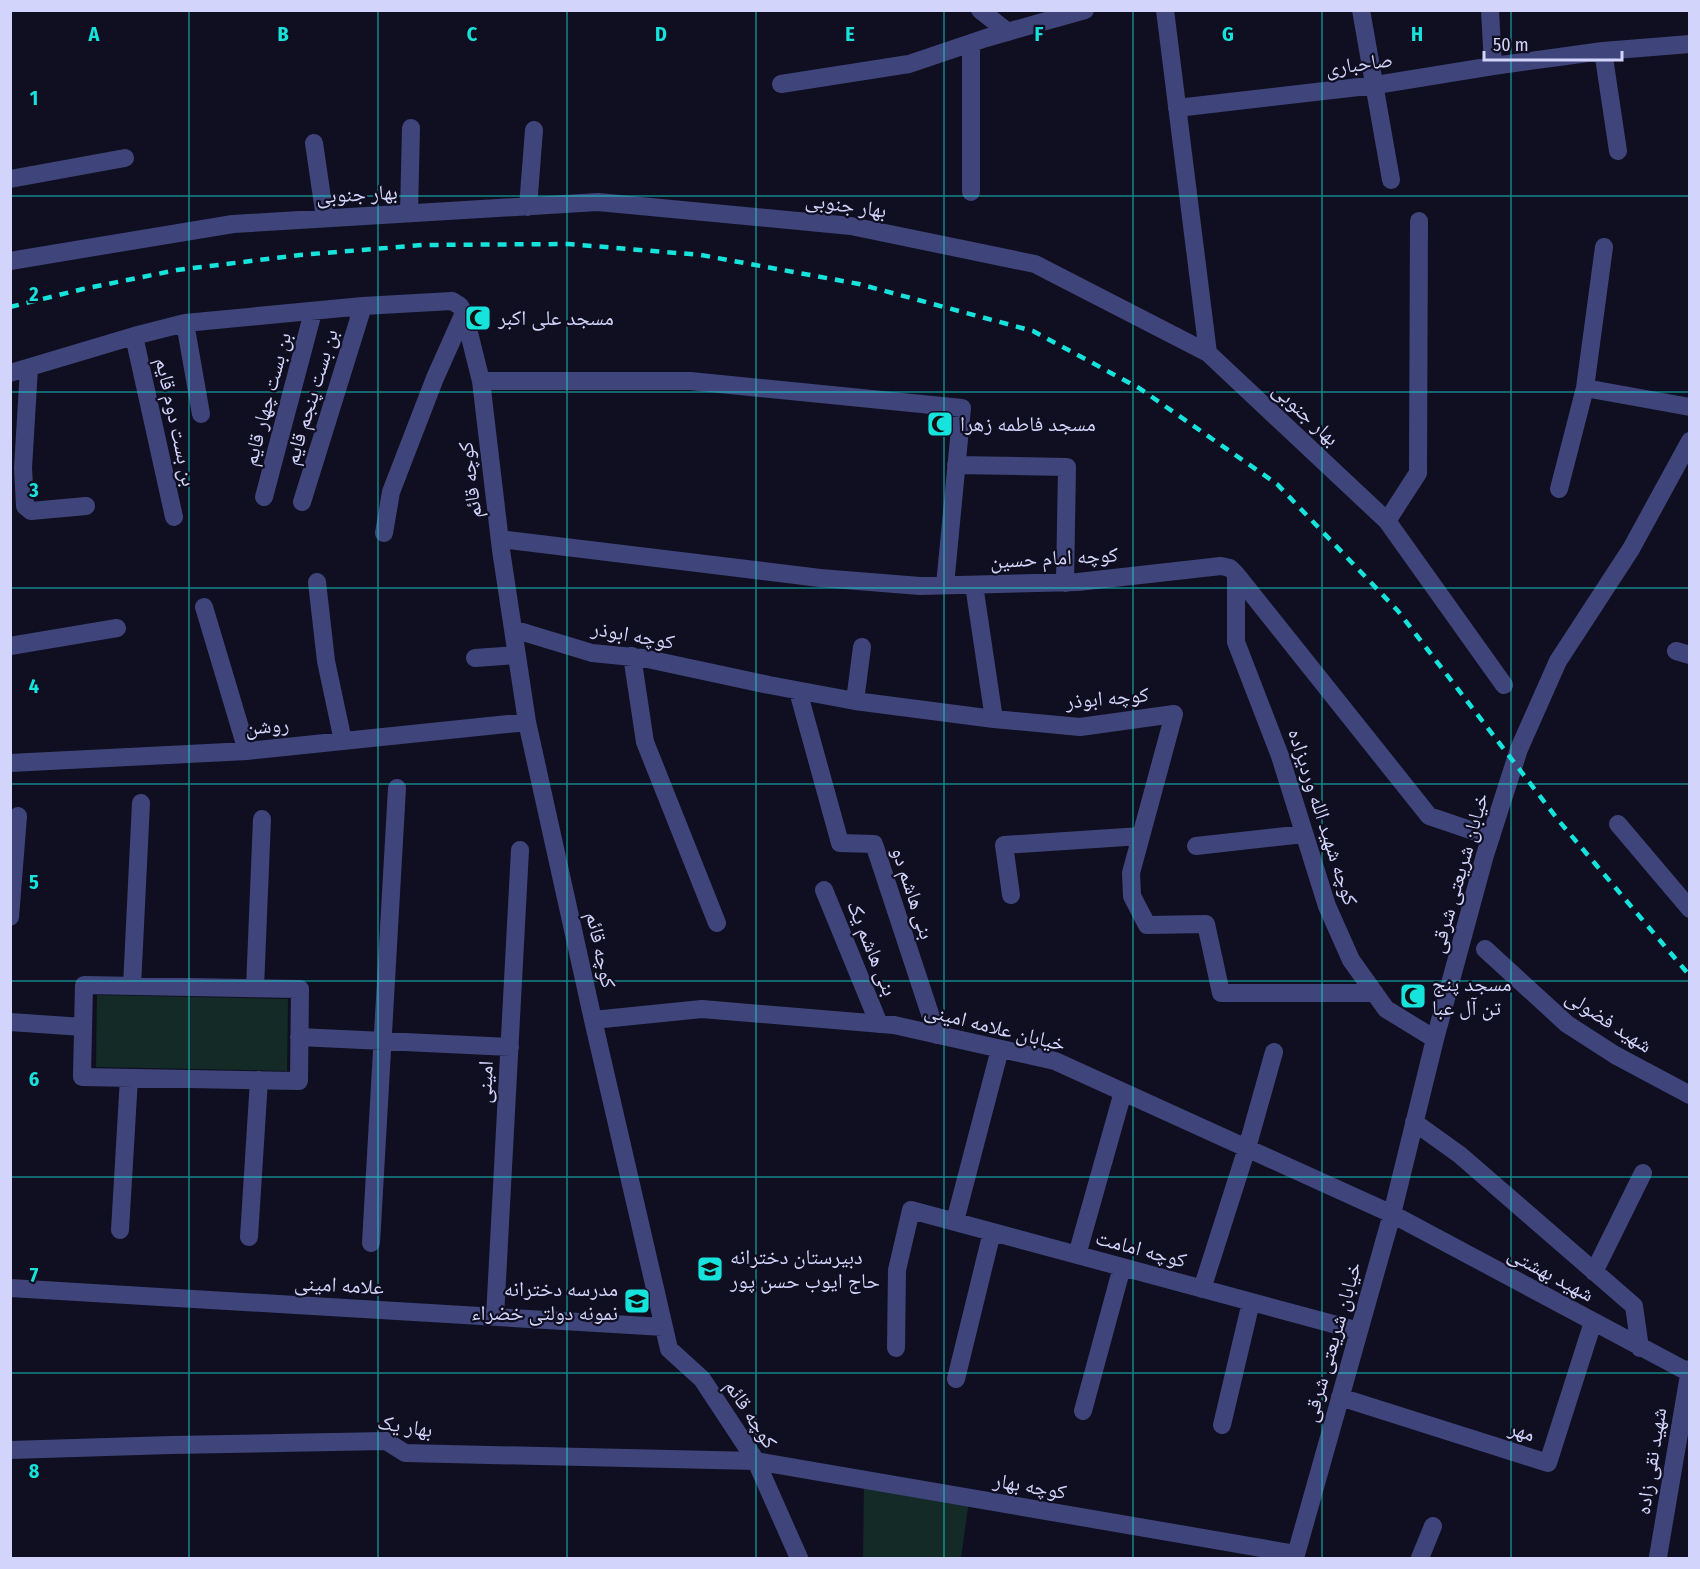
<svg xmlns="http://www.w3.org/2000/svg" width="1700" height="1569" viewBox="0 0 1700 1569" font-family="'Fira Sans Condensed','Noto Naskh Arabic',sans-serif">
	<rect width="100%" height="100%" fill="#100f21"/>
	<path fill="#132a26" d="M97 995 288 999 287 1071 96 1067Z
		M864 1485 969 1500 961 1558H863Z"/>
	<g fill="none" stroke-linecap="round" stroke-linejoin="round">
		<path stroke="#3f457b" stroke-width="18" d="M980 10 1008 32
			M1165 10 1208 353
			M1361 10 1391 180
			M1490 10 1493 66
			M971 43V192
			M1603 51 1618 151
			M781 84 909 64 986 38 1085 10
			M1177 108 1376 85 1493 66 1603 51 1690 44
			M314 143 325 218
			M10 179 125 158
			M528 207 534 130
			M409 213 411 128
			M1604 247 1585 388 1690 407
			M10 261 233 224 598 202 851 226 1035 264 1208 353 1387 521 1504 685
			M185 323 201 414
			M134 336 174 517
			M29 368 23 468 25 506 31 511 86 506
			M10 373 134 336 185 323 363 306 452 301 460 306 464 313 481 381 501 550 527 722 593 1020 669 1349 702 1379 756 1461 799 1558
			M481 381H690L962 408 945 585
			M956 465 1067 467 1065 583
			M1559 489 1585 388
			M264 497 313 312
			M302 502 363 306
			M1387 521 1418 473 1419 221
			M384 533 391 492 435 378 464 313
			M500 539 820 578 920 586 1078 582 1221 566 1230 568 1236 574 1429 816 1491 837
			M1236 574V642L1280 756 1327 906 1351 960 1386 1009 1435 1039
			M317 582 326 661 343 741
			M974 585 994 719
			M204 607 247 751
			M513 629 592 653 643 658 769 685 855 701 994 719 1080 727 1174 714 1131 873 1132 896 1147 925 1206 924 1221 993H1375
			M10 646 117 628
			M1676 651 1690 655
			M632 656 645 742 717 923
			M475 658 517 655
			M798 691 840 843 874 844 937 1035
			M855 701 862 647
			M10 763 247 751 527 722
			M1618 824 1690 909
			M1196 846 1304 834
			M824 890 879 1024
			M1011 895 1004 845 1141 836
			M10 917 18 816
			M1485 949 1567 1024 1615 1055 1690 1095
			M84 985 300 989 299 1081 82 1077Z
			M132 986 141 803
			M255 988 262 819
			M593 1020 702 1009 894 1025 1055 1061 1392 1214 1690 1373
			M10 1022 83 1027
			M299 1037 510 1047
			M1414 1122 1460 1155 1634 1306 1640 1348
			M955 1221 1000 1049
			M120 1230 129 1078
			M249 1237 259 1080
			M371 1243 397 788
			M1077 1255 1123 1092
			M1594 1272 1643 1173
			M10 1288 664 1327
			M1202 1289 1247 1148 1274 1052
			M495 1317 520 850
			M896 1348 897 1270 911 1210 1359 1331
			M956 1379 992 1232
			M1340 1397 1548 1463 1593 1322
			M1083 1411 1122 1267
			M1222 1425 1251 1302
			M10 1450 171 1445 386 1441 405 1453 756 1461 1296 1554
			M1658 1557 1690 1369
			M1295 1558 1392 1214 1435 1039 1485 855 1519 749 1558 661 1631 549 1690 441
			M1420 1558 1433 1526"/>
		<path stroke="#16e4dc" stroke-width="4.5" stroke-dasharray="9 8" stroke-linecap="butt" d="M10 307 83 289 177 270 300 255 423 245 568 244 701 255 859 284 1033 331 1139 388 1277 484 1398 611 1559 821 1690 976"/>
	</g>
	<path fill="none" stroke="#16e4dc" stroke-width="1.5" stroke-opacity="0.55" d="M189 10V1558M378 10V1558M567 10V1558M756 10V1558M944 10V1558M1133 10V1558M1322 10V1558M1511 10V1558M10 196H1690M10 392H1690M10 588H1690M10 784H1690M10 981H1690M10 1177H1690M10 1373H1690"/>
	<defs>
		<symbol id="mosque-square" viewBox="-11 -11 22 22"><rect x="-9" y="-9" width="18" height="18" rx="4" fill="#16e4dc" stroke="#100f21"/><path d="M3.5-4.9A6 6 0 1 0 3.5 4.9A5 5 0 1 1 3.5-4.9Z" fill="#111"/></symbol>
		<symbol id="school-square" viewBox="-11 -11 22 22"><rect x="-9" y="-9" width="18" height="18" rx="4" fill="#16e4dc" stroke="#100f21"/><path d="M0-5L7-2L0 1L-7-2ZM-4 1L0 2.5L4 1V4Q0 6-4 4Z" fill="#111"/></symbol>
	</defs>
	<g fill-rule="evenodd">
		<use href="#mosque-square" x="463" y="303" width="30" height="30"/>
		<use href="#mosque-square" x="925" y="409" width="30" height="30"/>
		<use href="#mosque-square" x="1398" y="981" width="30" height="30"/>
		<use href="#school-square" x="695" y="1254" width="30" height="30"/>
		<use href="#school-square" x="622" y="1286" width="30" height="30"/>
	</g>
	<g text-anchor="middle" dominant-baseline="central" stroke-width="4.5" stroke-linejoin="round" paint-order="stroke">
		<g font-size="21" fill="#d3d4fb" stroke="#100f21">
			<text transform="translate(1359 64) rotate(-8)">صاحباری</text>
			<text transform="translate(357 194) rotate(-3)">بهار جنوبی</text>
			<text transform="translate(846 205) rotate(8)">بهار جنوبی</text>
			<text transform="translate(311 397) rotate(-73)">بن بست پنجم قایم</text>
			<text transform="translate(267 399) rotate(-75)">بن بست چهار قایم</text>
			<text transform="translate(1306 414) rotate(43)">بهار جنوبی</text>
			<text transform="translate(176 422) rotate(78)">بن بست دوم قایم</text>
			<text transform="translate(470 480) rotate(-97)">کوچه قائم</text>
			<text transform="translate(1054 558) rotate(-3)">کوچه امام حسین</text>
			<text transform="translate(633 635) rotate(10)">کوچه ابوذر</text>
			<text transform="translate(1107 698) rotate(-5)">کوچه ابوذر</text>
			<text transform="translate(267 726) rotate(-5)">روشن</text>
			<text transform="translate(1323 817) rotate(72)">کوچه شهید الله وردیزاده</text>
			<text transform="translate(1459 873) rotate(-74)">خیابان شریعتی شرقی</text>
			<text transform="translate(913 893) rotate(72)">بنی هاشم دو</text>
			<text transform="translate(872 948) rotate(68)">بنی هاشم یک</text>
			<text transform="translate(601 950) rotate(78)">کوچه قائم</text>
			<text transform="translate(1609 1021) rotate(33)">شهید فضولی</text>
			<text transform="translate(995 1027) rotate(14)">خیابان علامه امینی</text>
			<text transform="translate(485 1082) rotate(-87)">امینی</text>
			<text transform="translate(1141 1249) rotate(15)">کوچه امامت</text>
			<text transform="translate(1551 1274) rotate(28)">شهید بهشتی</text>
			<text transform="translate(339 1285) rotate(3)">علامه امینی</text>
			<text transform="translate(1332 1342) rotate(-74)">خیابان شریعتی شرقی</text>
			<text transform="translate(751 1414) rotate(57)">کوچه قائم</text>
			<text transform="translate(405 1426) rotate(9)">بهار یک</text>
			<text transform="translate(1522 1431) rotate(18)">مهر</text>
			<text transform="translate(1651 1461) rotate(-81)">شهید نقی زاده</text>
			<text transform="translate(1030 1486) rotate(10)">کوچه بهار</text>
		</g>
		<g font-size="21" fill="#d3d4fb" stroke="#100f21" text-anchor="start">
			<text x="498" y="318">مسجد علی اکبر</text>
			<text x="960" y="424">مسجد فاطمه زهرا</text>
			<text x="1432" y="984">مسجد پنج<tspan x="1432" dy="24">تن آل عبا</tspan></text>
			<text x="730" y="1257">دبیرستان دخترانه<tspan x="730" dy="24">حاج ایوب حسن پور</tspan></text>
			<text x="618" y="1289" text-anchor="end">مدرسه دخترانه<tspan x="618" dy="24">نمونه دولتی خضراء</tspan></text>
		</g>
	</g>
	<g font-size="20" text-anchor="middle" font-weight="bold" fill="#16e4dc" stroke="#100f21" stroke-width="4.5" stroke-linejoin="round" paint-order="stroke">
		<text x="94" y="41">A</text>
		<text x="283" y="41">B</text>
		<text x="472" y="41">C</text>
		<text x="661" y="41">D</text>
		<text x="850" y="41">E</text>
		<text x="1039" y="41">F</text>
		<text x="1228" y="41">G</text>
		<text x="1417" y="41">H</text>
		<text x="34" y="105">1</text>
		<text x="34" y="301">2</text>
		<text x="34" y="497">3</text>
		<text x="34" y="693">4</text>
		<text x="34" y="889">5</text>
		<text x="34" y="1086">6</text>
		<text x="34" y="1282">7</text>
		<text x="34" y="1478">8</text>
	</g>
	<rect width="1700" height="1569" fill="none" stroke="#d3d4fb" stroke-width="24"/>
	<path d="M1484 51v9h138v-9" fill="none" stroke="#d3d4fb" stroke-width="3"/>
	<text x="1493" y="51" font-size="18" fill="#d3d4fb" stroke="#100f21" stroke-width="4.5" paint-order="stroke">50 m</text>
</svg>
